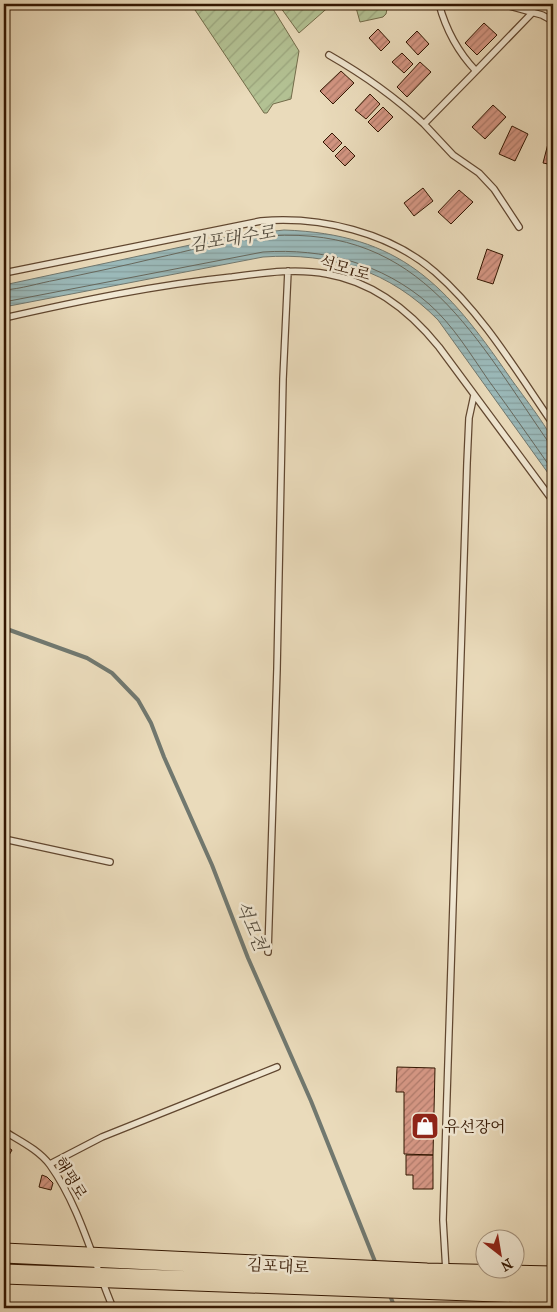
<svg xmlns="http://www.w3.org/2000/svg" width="557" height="1312" viewBox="0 0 557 1312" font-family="'IM FELL French Canon','Noto Serif KR',serif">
	<defs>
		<pattern id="garden-furrows" width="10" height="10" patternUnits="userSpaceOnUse" patternTransform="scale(1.25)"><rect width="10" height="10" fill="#b3c193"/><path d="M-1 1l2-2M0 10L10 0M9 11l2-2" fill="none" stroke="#9aa57d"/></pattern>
		<pattern id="water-rules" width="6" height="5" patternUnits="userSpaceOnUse" patternTransform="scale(1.25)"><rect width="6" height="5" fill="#9bb9b9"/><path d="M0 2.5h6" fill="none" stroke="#869e9d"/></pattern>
		<pattern id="building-hatch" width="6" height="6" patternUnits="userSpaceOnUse" patternTransform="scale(1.25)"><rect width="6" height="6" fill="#d49683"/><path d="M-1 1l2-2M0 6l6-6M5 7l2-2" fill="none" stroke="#ad7969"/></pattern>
	</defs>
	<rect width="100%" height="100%" fill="#eadbbb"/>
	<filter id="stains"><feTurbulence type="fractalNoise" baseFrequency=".004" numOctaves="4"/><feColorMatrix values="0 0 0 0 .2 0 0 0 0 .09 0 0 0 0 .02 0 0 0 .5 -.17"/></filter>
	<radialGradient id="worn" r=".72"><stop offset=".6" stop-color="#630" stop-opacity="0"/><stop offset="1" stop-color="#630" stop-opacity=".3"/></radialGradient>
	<path fill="url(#garden-furrows)" stroke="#736c4a" d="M191 4H270L299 51 291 99 273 104 267 113H264Z
		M278 4H332L299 33Z
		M355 4H388L386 14 383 17 360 22Z"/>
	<path fill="url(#water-rules)" stroke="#71786f" d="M284 230C401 234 446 285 509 376 517 388 551 431 553 442 555 454 553 467 553 480L438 320C390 271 331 252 263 257L4 307V285L232 236Z"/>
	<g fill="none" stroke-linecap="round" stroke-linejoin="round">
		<path stroke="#67685d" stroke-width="1" d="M4 290C21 289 39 283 56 280 89 273 123 266 156 258 189 251 222 241 256 237 415 220 469 327 547 440L553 442
			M4 302 263 252C323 248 382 263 429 304 453 325 471 355 489 381 511 411 532 441 553 471"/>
		<path stroke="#71786f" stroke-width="4" d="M4 628 87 658 112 673 138 700 151 723 164 757 212 865 248 958 311 1101 376 1264
			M389 1293 395 1308"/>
	</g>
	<path fill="url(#building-hatch)" stroke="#331601" d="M484 23 497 35 477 55 465 43Z
		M378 29 390 42 381 51 369 38Z
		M417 31 429 44 418 55 406 42Z
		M402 53 413 64 404 73 392 62Z
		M420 62 431 72 407 97 397 87Z
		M341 71 354 83 333 104 320 91Z
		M370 94 380 104 366 119 355 110Z
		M493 105 506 117 485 139 472 127Z
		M383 107 393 117 378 132 368 122Z
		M512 126 528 134 515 161 499 154Z
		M551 132 553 133V165L543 163Z
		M332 133 342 143 333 152 323 142Z
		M345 146 355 156 345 166 335 156Z
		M423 188 433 201 414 216 404 203Z
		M459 190 473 202 451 224 438 212Z
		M487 249 503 255 493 284 477 279Z
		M397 1067 435 1068 433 1155 404 1154V1092H396Z
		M4 1145 12 1150 4 1164Z
		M406 1155H433V1189H413V1175H406Z
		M42 1175 47 1177 53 1183 51 1190 39 1187Z"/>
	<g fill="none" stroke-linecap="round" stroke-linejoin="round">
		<defs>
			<path id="service" d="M439 4C446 30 457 51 476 71L424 124 453 155 479 173 494 189 519 227
				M502 4 542 15 553 21
				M329 55C364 75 395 97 424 124
				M476 71 533 12
				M4 273 261 221C320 216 389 232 435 272 483 314 517 372 553 424
				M4 318C79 301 155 285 232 277 263 273 296 268 327 274 373 282 410 311 439 347L553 501
				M4 839 110 862
				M268 952 277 669 283 379 288 271
				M4 1131C20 1141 39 1150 50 1165 80 1207 93 1261 113 1308
				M50 1164 102 1137 277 1067
				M446 1271 443 1220 467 463 469 418 474 395"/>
			<path id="primary" d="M4 1253 427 1273 553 1276
				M4 1274 553 1294"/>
		</defs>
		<use href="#service" stroke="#614730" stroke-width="8"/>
		<use href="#primary" stroke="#331601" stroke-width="21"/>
		<use href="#service" stroke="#f1e8d3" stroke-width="5.5"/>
		<use href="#primary" stroke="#eadbbb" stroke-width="19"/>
	</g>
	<defs>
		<symbol id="shop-square" viewBox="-11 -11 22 22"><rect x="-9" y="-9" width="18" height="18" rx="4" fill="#8f2418" stroke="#f1e8d3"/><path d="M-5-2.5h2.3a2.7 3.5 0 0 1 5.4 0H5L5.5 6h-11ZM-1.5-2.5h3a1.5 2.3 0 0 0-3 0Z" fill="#fff"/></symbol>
	</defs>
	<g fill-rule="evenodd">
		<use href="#shop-square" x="409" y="1110" width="32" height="32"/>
	</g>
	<g text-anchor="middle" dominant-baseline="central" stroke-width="5" stroke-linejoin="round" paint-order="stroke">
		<g font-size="16" fill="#331601" stroke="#f1e8d3">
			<text transform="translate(345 268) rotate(16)">석모1로</text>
			<text transform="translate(71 1178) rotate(59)">해평로</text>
			<text transform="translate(278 1266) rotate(3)">김포대로</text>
		</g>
		<g font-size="16" fill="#331601" stroke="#f1e8d3" text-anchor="start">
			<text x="444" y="1126">유선장어</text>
		</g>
		<g font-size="18" font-style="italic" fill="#574f41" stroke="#f1e8d3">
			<text transform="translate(232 239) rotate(-9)">김포대수로</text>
			<text transform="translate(251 926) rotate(67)">석모천</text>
		</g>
	</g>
	<rect width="557" height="1312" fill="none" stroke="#eadbbb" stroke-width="20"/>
	<rect x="5" y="5" width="547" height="1302" fill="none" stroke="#331601" stroke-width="2.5"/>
	<rect x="10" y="10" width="537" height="1292" fill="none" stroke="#331601"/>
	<g transform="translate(500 1254) rotate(149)"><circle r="24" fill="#f1e8d3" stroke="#a5947f"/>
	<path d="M0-4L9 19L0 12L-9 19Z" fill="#8f2418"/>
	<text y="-8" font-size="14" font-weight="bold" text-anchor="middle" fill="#331601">N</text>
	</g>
	<rect width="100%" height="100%" filter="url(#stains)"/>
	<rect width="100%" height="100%" fill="url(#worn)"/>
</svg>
